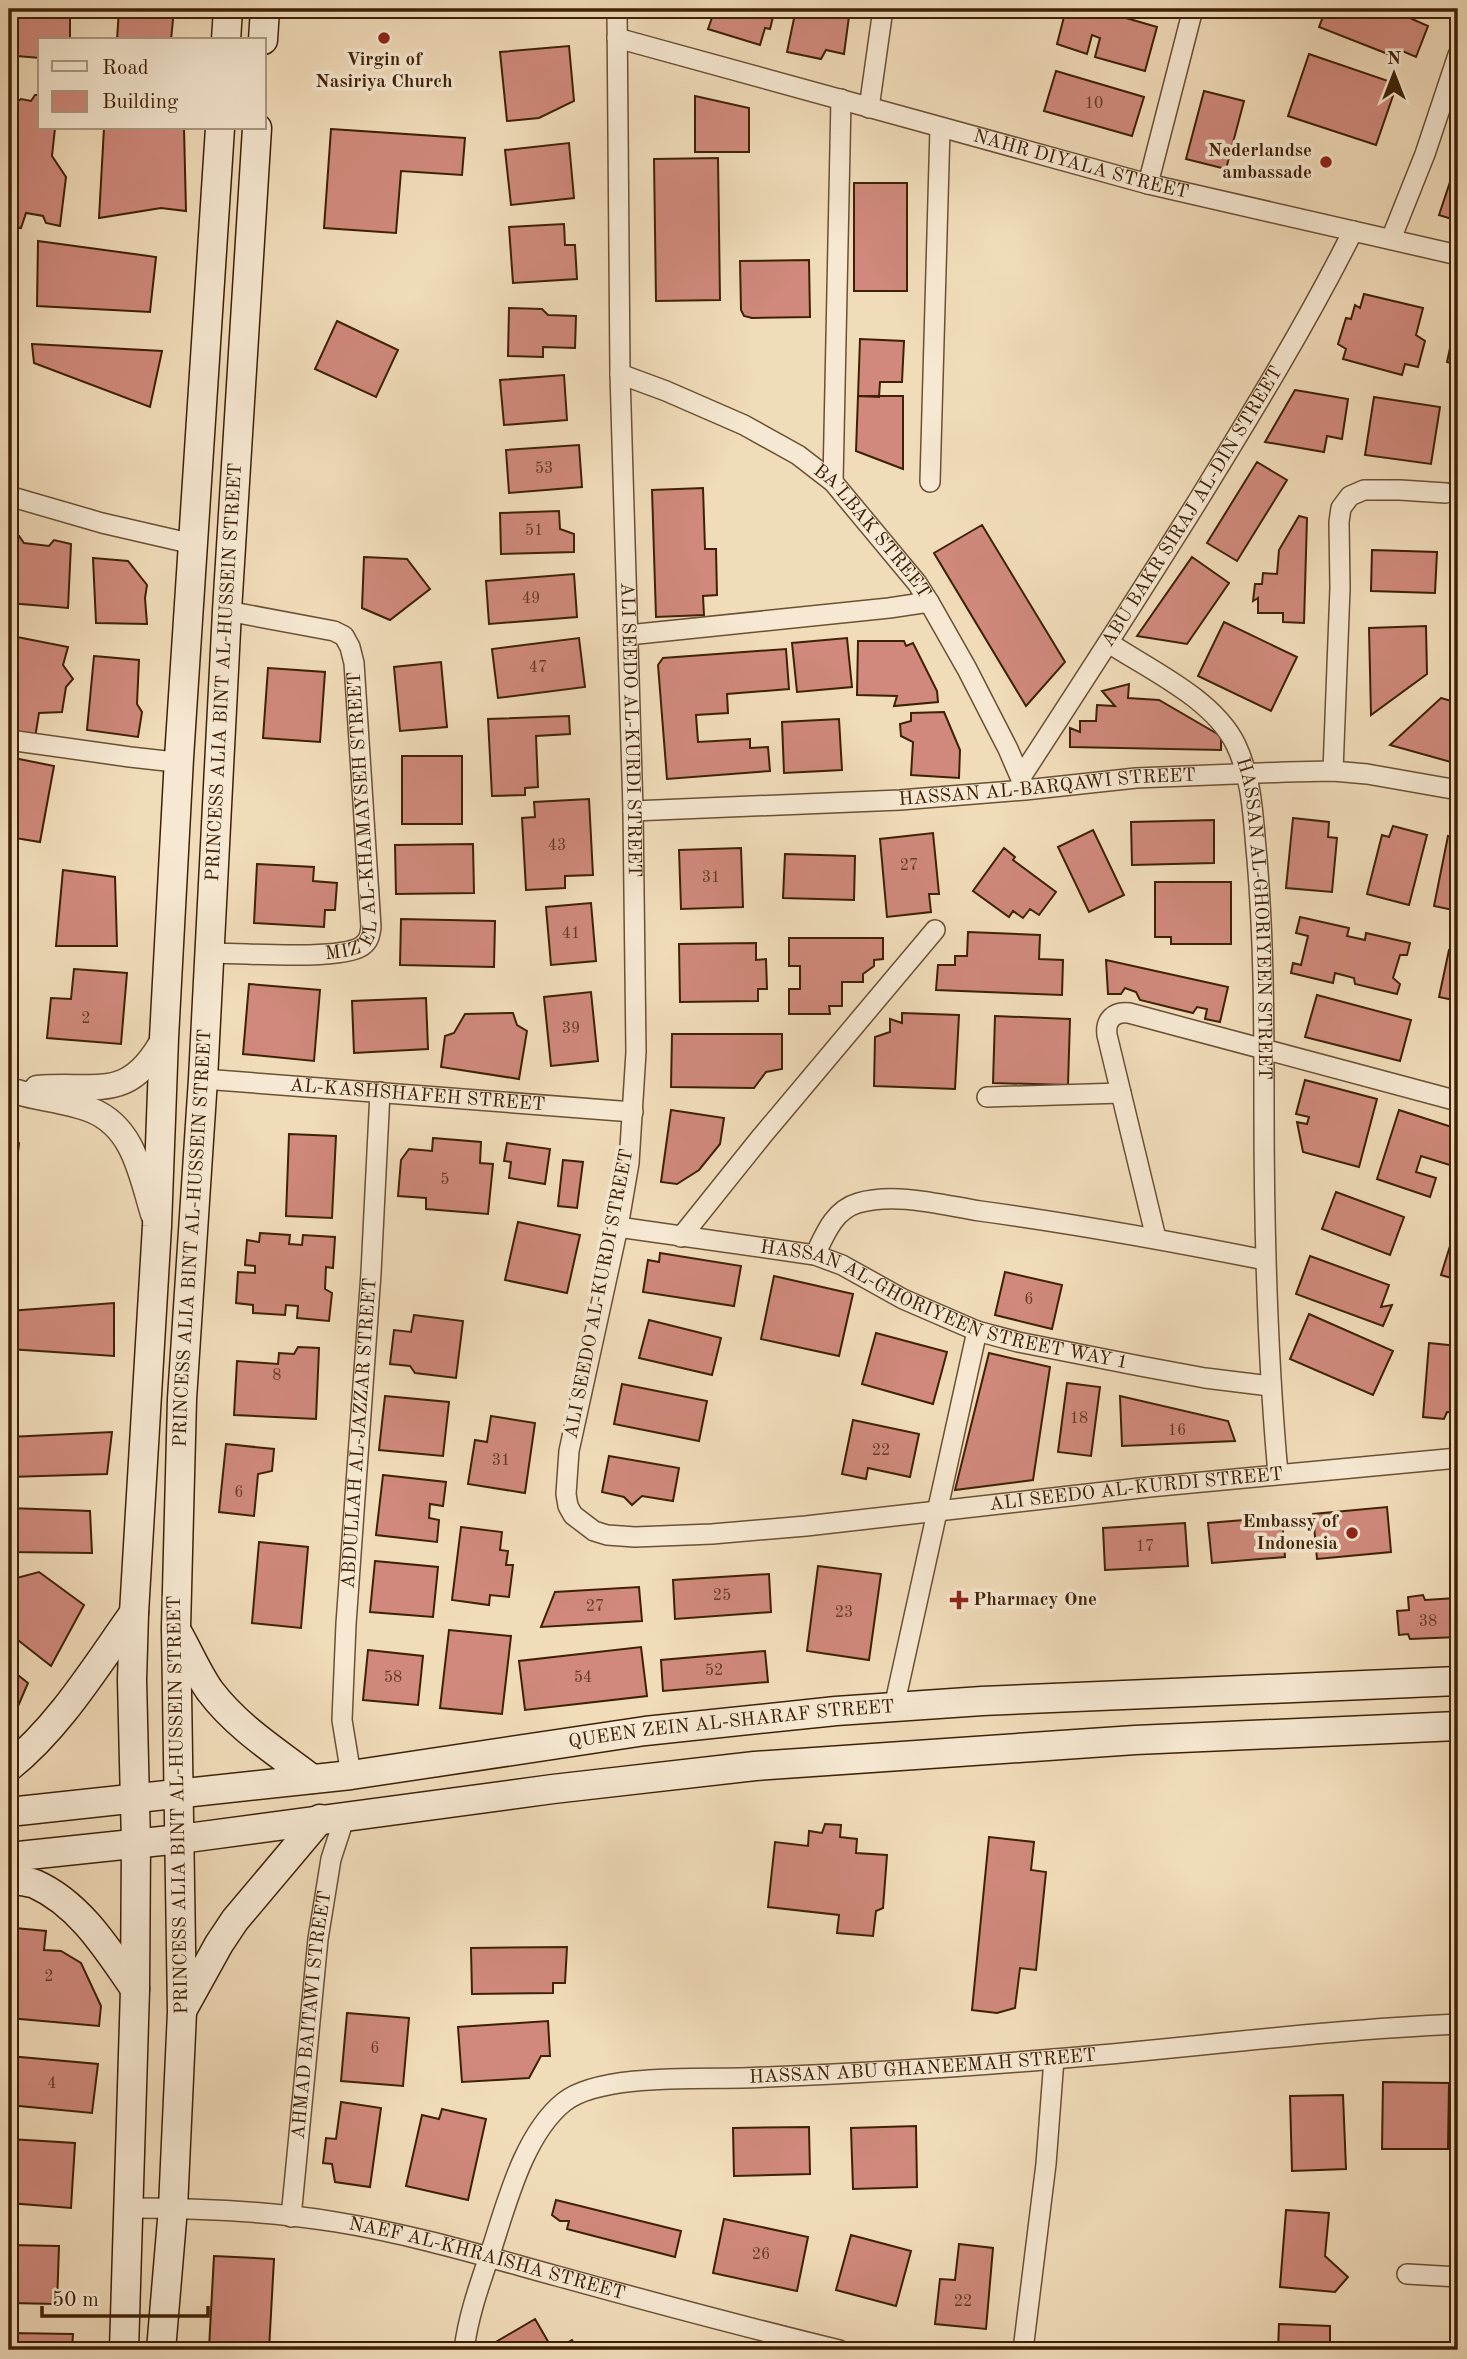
<svg xmlns="http://www.w3.org/2000/svg" width="1467" height="2359" viewBox="0 0 1467 2359" font-family="'Old Standard TT',serif">
	<rect width="100%" height="100%" fill="#f1dcba"/>
	<filter id="stains"><feTurbulence type="fractalNoise" baseFrequency=".00286" numOctaves="4"/><feColorMatrix values="0 0 0 0 .2 0 0 0 0 .09 0 0 0 0 .02 0 0 0 .5 -.17"/></filter>
	<radialGradient id="worn" r=".72"><stop offset=".6" stop-color="#630" stop-opacity="0"/><stop offset="1" stop-color="#630" stop-opacity=".3"/></radialGradient>
	<path fill="#d0897c" stroke="#3e2105" stroke-width="2" d="M17 9H70V40H40V58L17 56Z
		M119 9H174L171 40H117Z
		M722 9H775L770 29 765 28 760 45 708 29 714 12 721 14Z
		M796 9H850L844 54 826 50 821 59 787 52Z
		M1066 9H1095L1157 27 1145 71 1095 57 1100 38 1092 35 1087 54 1057 44Z
		M1326 9H1416L1412 19 1428 26 1416 57 1400 50 1393 56 1319 27Z
		M569 46 574 101 539 118 507 121 500 52Z
		M1309 54 1397 84 1376 145 1288 116Z
		M1056 71 1144 97 1132 136 1044 111Z
		M1204 91 1244 101 1226 169 1186 159Z
		M35 95H40V128H55L52 156 66 177 60 226 46 223 43 216 26 213 21 228 9 226V101H18L21 99 31 101Z
		M695 96 749 108V152H695Z
		M104 128H184L186 211 161 208 99 218Z
		M331 129 465 138 462 175 401 171 396 233 324 228Z
		M569 143 574 198 511 205 505 150Z
		M718 158 720 300 656 301 654 159Z
		M1452 176 1458 178V221L1439 215Z
		M854 183H907V291H854Z
		M564 224 565 245H575L577 279 513 283 509 227Z
		M38 241 156 257 150 312 37 306Z
		M809 260 810 317 752 318 744 316 741 310 740 261Z
		M1364 294 1423 308 1416 335 1425 341 1418 367 1405 364 1402 375 1343 359 1346 349 1338 344 1346 318 1351 319 1355 305 1360 308Z
		M509 308 542 309 548 315 576 316 575 348 543 347V357L508 356Z
		M1458 311V365L1447 362Z
		M337 321 398 350 376 397 315 369Z
		M860 339 904 341 902 382H880L879 397 858 396Z
		M32 344 162 351 150 407 34 363Z
		M564 375 567 420 504 425 500 380Z
		M1295 390 1348 399 1342 439 1327 436 1324 452 1265 442Z
		M858 396H903V469L856 451Z
		M1374 397 1440 407 1431 464 1365 455Z
		M579 445 582 487 509 493 506 450Z
		M1257 462 1287 480 1237 561 1207 543Z
		M703 488 705 549H716L717 595 703 596 704 615 656 617 652 490Z
		M559 511 560 529 574 534V552L501 554 500 513Z
		M1299 516 1307 518 1304 623 1283 622V613H1258V598L1253 601 1255 584H1262L1263 573 1277 574 1279 550Z
		M982 525 1065 662 1026 706 934 553Z
		M9 535 19 536 24 543 49 546 54 540 71 544 68 608 9 603Z
		M1372 550 1437 552 1435 593 1371 591Z
		M364 557 407 559 430 589 390 620 362 608Z
		M1192 557 1229 583 1187 644 1137 636Z
		M93 558 128 561 147 585 145 598 147 624 96 623Z
		M574 574 577 617 489 624 486 581Z
		M1224 622 1297 657 1271 711 1198 676Z
		M1426 626 1427 674 1371 715 1369 628Z
		M17 637 68 647 63 665 73 679 66 687 62 712 39 713 35 738 9 733V714L12 704 9 693Z
		M579 638 585 687 498 698 492 649Z
		M847 638 852 687 797 692 792 643Z
		M858 641H904L906 646 913 643 937 691 938 702 894 706 897 696 857 695Z
		M786 649 789 689 727 694 728 713 696 715 698 742 750 739V748L768 747 770 771 667 779 658 665 663 658Z
		M94 656 139 660 137 704 142 712 138 737 87 730Z
		M441 662 447 727 400 731 394 667Z
		M268 668 325 672 320 742 263 738Z
		M1129 684 1128 698 1159 700 1221 736V750L1070 747V728L1080 732V721H1096L1097 705 1115 706 1102 691Z
		M1441 698 1458 703V764L1390 745Z
		M944 712 960 750 959 778 911 775 913 742 901 736 900 724 911 721V713Z
		M569 716 570 734 536 736 538 787 525 788V795L492 796 488 719Z
		M839 719 842 770 784 773 782 722Z
		M402 756H462V824H402Z
		M9 757 54 766 40 842 9 837Z
		M589 799 593 875 565 876V888L526 890 522 818 535 817 534 802Z
		M1293 818 1329 822 1328 837 1337 838 1332 892 1286 888Z
		M1214 820V863L1132 865 1131 822Z
		M1393 826 1427 835 1409 905 1367 894 1382 835 1389 837Z
		M1093 830 1124 895 1089 912 1058 847Z
		M933 833 939 894H929L931 912 887 917 880 839Z
		M1448 836 1458 838V911L1434 906Z
		M473 844 474 893 396 894 395 845Z
		M741 848 743 907 681 909 679 850Z
		M1004 848 1015 857 1013 860 1056 892 1039 915 1030 909 1023 918 1013 911 1009 917 973 891Z
		M785 854 855 856 854 900 783 898Z
		M257 864 314 867 313 881 337 883 335 910H325L324 927 254 923Z
		M63 870 115 877 117 946H56Z
		M1155 882H1231V944H1171V937H1155Z
		M591 903 596 961 551 965 546 907Z
		M1300 917 1349 928 1347 936 1365 940 1366 933 1410 943 1407 955H1400L1393 978 1400 984 1397 994 1355 984 1354 978 1335 973 1333 983 1291 973 1293 963 1301 965 1308 936 1296 933Z
		M401 919 495 921 494 967 400 965Z
		M968 932 1040 935 1039 959 1063 960 1062 995 936 990 938 965H955V956H967Z
		M789 938H883V959L874 960V966L863 974V982H842V1006H829L830 1014H789V989H800V966H789Z
		M756 943V960L766 959 767 989H758V1001L680 1002 679 944Z
		M1449 950 1458 952V1001L1439 997Z
		M1106 960 1228 987 1220 1022 1205 1019 1207 1009 1197 1007 1193 1013 1140 1000 1136 992 1125 988 1121 994H1108Z
		M74 969 127 973 121 1044 47 1038 51 998 71 999Z
		M249 984 320 990 314 1061 243 1054Z
		M591 992 598 1061 551 1066 544 997Z
		M1317 995 1411 1020 1400 1061 1305 1037Z
		M426 998 428 1049 354 1053 352 1001Z
		M513 1013 517 1025 527 1031 519 1079 441 1067 445 1036 454 1033 465 1014Z
		M902 1013 959 1015 955 1089 874 1086 875 1037 890 1032V1019L902 1023Z
		M995 1016 1070 1019 1068 1085 993 1083Z
		M672 1034H782V1069L766 1072 754 1088 671 1087Z
		M1305 1080 1377 1099 1359 1167 1303 1152 1297 1122 1307 1124 1309 1117 1296 1114Z
		M671 1110 724 1118 720 1144 699 1170 677 1184 661 1182Z
		M1399 1110 1458 1129V1151L1453 1166 1421 1156 1416 1172 1436 1178 1430 1197 1377 1179Z
		M9 1133 19 1143 15 1180H9Z
		M289 1134 336 1136 332 1218 286 1216Z
		M433 1138 481 1142 480 1163 493 1164 488 1214 426 1209V1198L398 1196 401 1160 409 1149 432 1151Z
		M507 1143 550 1149 545 1184 509 1178 511 1162 504 1161Z
		M563 1160 583 1162 577 1208 558 1206Z
		M1336 1192 1404 1217 1390 1255 1322 1229Z
		M518 1222 580 1235 567 1293 505 1280Z
		M260 1233 290 1235 289 1244 302 1245 303 1235 335 1237 333 1268 326 1267 325 1289 332 1293 329 1321 297 1318 298 1306 286 1305 285 1315 253 1313V1305L236 1303 238 1272 255 1273V1266L245 1265 247 1240 259 1242Z
		M1450 1246 1458 1247V1280L1441 1275Z
		M660 1253 741 1266 734 1306 643 1292 648 1260 659 1262Z
		M1310 1256 1389 1285 1381 1307 1392 1305 1383 1326 1296 1294Z
		M1005 1272 1062 1285 1052 1329 995 1315Z
		M774 1276 853 1294 839 1356 761 1339Z
		M114 1303V1356L9 1349V1311Z
		M1309 1314 1393 1351 1373 1395 1290 1359Z
		M414 1315 463 1321 456 1378 415 1373 410 1366 390 1364 394 1330 411 1332Z
		M649 1320 721 1338 712 1375 639 1358Z
		M876 1333 947 1352 933 1404 862 1384Z
		M1429 1343 1458 1346V1413L1447 1412 1444 1419 1423 1417Z
		M298 1347 319 1348 316 1419 234 1415 237 1361 278 1364 279 1353 294 1354Z
		M989 1353 1050 1367 1033 1480 955 1490Z
		M1067 1383 1100 1387 1091 1456 1058 1452Z
		M622 1384 707 1401 699 1441 614 1424Z
		M385 1396 449 1402 443 1456 379 1450Z
		M1120 1396 1228 1421 1235 1441 1122 1446Z
		M491 1416 535 1423 525 1493 468 1484 475 1440 487 1442Z
		M853 1420 919 1434 910 1477 868 1468 866 1479 842 1474Z
		M112 1432 107 1474 9 1477V1437Z
		M226 1444 274 1449 272 1471 258 1474 254 1516 219 1512Z
		M609 1456 679 1468 673 1501 642 1496 632 1505 624 1497 602 1492Z
		M383 1475 446 1482 443 1506 430 1504 429 1518 439 1520 437 1542 376 1535Z
		M1387 1507 1391 1552 1317 1559 1313 1514Z
		M9 1508 90 1511 92 1553 9 1552Z
		M1282 1517 1285 1557 1212 1563 1208 1523Z
		M1185 1523 1188 1566 1105 1570 1103 1528Z
		M461 1527 502 1532 500 1550 508 1551 506 1565H513L509 1597 490 1595 489 1605 452 1600Z
		M259 1542 308 1547 301 1628 252 1623Z
		M375 1561 438 1567 433 1617 370 1612Z
		M818 1566 881 1574 869 1660 807 1651Z
		M39 1572 84 1605 51 1666 9 1633V1580Z
		M769 1574 771 1612 675 1619 673 1580Z
		M639 1587 642 1621 541 1627 555 1592Z
		M1456 1592H1458V1637L1410 1639 1408 1634 1399 1635 1397 1611 1409 1610 1408 1597 1423 1595 1425 1600 1456 1598Z
		M449 1630 511 1636 502 1714 440 1708Z
		M641 1647 647 1696 525 1710 519 1661Z
		M368 1650 423 1656 418 1705 363 1700Z
		M765 1651 768 1682 663 1691 661 1660Z
		M9 1668 28 1683 9 1727Z
		M825 1824 841 1825 840 1837 857 1839 856 1853 887 1855 883 1908 876 1911 873 1936 837 1933 839 1915 768 1907 775 1842 808 1846 809 1831 822 1833Z
		M989 1837 1034 1842 1031 1870 1046 1872 1036 1970 1020 1968 1015 2008 997 2013 972 2010Z
		M15 1928 46 1931 44 1950 61 1951 81 1963 101 2006 99 2026 9 2018V1992Z
		M567 1947 565 1983H553V1993L472 1994 471 1948Z
		M347 2013 409 2018 403 2086 341 2081Z
		M548 2021 550 2056H541L529 2078 462 2082 458 2027Z
		M9 2056 98 2064 92 2113 9 2105Z
		M1383 2082 1449 2083 1448 2149H1382Z
		M1343 2095 1346 2169 1292 2171 1290 2096Z
		M341 2102 381 2108 370 2187 335 2182 332 2164 323 2163 326 2138 336 2139Z
		M442 2109 486 2119 468 2200 406 2186 422 2115 439 2119Z
		M916 2126 917 2187 853 2189 851 2128Z
		M809 2127 810 2174 734 2176 733 2128Z
		M9 2139 75 2143 71 2208 9 2203Z
		M556 2200 681 2231 675 2257 567 2229 569 2221H560L552 2215Z
		M1286 2210 1329 2213 1325 2256 1348 2277 1335 2292 1280 2287Z
		M724 2219 808 2237 797 2291 713 2273Z
		M851 2235 911 2251 896 2306 836 2290Z
		M959 2244 993 2248 986 2329 935 2324 940 2279 955 2280Z
		M9 2245 59 2246 57 2304 9 2303Z
		M214 2256 274 2259 269 2350 209 2348Z
		M535 2319 553 2350H498L494 2343Z
		M1279 2324 1330 2326V2350H1278Z
		M9 2333 73 2334 72 2350H9Z
		M572 2340 578 2350H554Z"/>
	<g fill="none" stroke-linecap="round" stroke-linejoin="round">
		<defs>
			<g id="minor">
				<path id="s1" d="M617 9 620 374 633 811 636 1052 629 1163 618 1227 569 1451 566 1494 568 1506 573 1515 594 1531 607 1535 635 1537 712 1534 806 1526 1149 1487 1458 1458"/>
				<path id="s2" d="M617 38 1148 184 1458 255"/>
				<path d="M869 108 883 9"/>
				<path d="M1148 184 1193 9"/>
				<path d="M1391 239 1425 154 1458 55"/>
				<path id="s3" d="M620 374 666 391 744 425 798 455 833 482 917 583 929 602 967 669 1008 749 1024 786"/>
				<path d="M833 482 841 99"/>
				<path d="M930 482 940 128"/>
				<path d="M9 496 102 523 193 544"/>
				<path d="M628 635 889 608 929 602"/>
				<path id="s4" d="M1109 643C1150 670 1214 699 1236 745 1253 781 1253 820 1257 859 1264 942 1264 1025 1264 1108 1264 1231 1267 1352 1278 1474"/>
				<path d="M9 740 130 757 166 761 179 758"/>
				<path d="M1333 771 1340 588 1339 522 1341 508 1350 496 1364 490H1400L1446 493"/>
				<path id="s5" d="M1021 777C1081 685 1141 592 1199 499 1253 411 1307 323 1353 231"/>
				<path id="s6" d="M633 811 900 800 1025 790 1136 778 1286 772 1333 771 1367 774 1458 790"/>
				<path id="s7" d="M210 953C240 953 341 961 362 946 369 941 370 935 371 927L354 663 350 647 344 636 334 631 227 611"/>
				<path id="s8" d="M203 1079 633 1112"/>
				<path d="M987 1097 1121 1093"/>
				<path id="s9" d="M618 1227 815 1255 842 1265 903 1299 977 1331 1018 1342 1140 1366 1205 1378 1270 1386"/>
				<path d="M681 1237 762 1136 935 930"/>
				<path d="M1156 1238 1107 1035C1105 1020 1114 1011 1129 1013L1458 1101"/>
				<path d="M815 1255C825 1234 834 1210 858 1203 896 1192 942 1205 980 1211 1076 1224 1170 1241 1265 1260"/>
				<path d="M894 1707 977 1331"/>
				<path id="s10" d="M351 1775 342 1720 346 1624 371 1273 380 1092"/>
				<path id="s11" d="M130 2208C198 2208 269 2211 336 2222 411 2234 484 2256 557 2276 651 2302 745 2327 839 2350"/>
				<path id="s12" d="M291 2217 318 1939 331 1859 345 1816"/>
				<path d="M1407 2274 1458 2277"/>
				<path id="s13" d="M464 2350C468 2317 479 2286 490 2254 506 2206 523 2135 564 2102 599 2074 697 2079 742 2078 846 2074 950 2068 1054 2059 1188 2048 1323 2030 1458 2024"/>
				<path d="M1023 2350 1046 2164 1054 2059"/>
			</g>
			<path id="tertiary" d="M37 1088C99 1083 129 1103 164 1038
				M17 1092C41 1099 68 1101 91 1110 134 1127 141 1175 153 1214"/>
			<g id="secondary">
				<path d="M226 40 228 9"/>
				<path d="M263 40 265 9"/>
				<path d="M179 1635C189 1653 198 1674 210 1691 238 1728 277 1752 312 1779"/>
				<path d="M9 1767C60 1726 96 1666 134 1613"/>
				<path id="s14" d="M9 1812 351 1775 645 1731 836 1711 982 1701 1458 1681"/>
				<path d="M9 1857 180 1839 553 1789 755 1766 1135 1740 1458 1726"/>
				<path d="M9 1879C17 1881 27 1881 35 1884 80 1904 108 1950 135 1989"/>
				<path d="M183 2009 219 1944 235 1920 320 1819"/>
				<path d="M124 2350 135 1989 136 1843 132 1680 134 1613 157 1226 164 1038 179 758 220 128"/>
				<path id="s15" d="M161 2350 173 2208 182 2012 176 1628 182 1399 203 1079 227 611 257 128"/>
			</g>
		</defs>
		<use href="#minor" stroke="#6b5032" stroke-width="22"/>
		<use href="#tertiary" stroke="#6b5032" stroke-width="27"/>
		<use href="#secondary" stroke="#3e2105" stroke-width="31"/>
		<use href="#minor" stroke="#f6e8d2" stroke-width="19"/>
		<use href="#tertiary" stroke="#f6e8d2" stroke-width="24"/>
		<use href="#secondary" stroke="#f6e8d2" stroke-width="28"/>
	</g>
	<g fill="#8f2418" stroke="#f6e8d2" stroke-width="2.5">
		<circle cx="384" cy="38" r="7"/>
		<circle cx="1326" cy="162" r="7"/>
		<circle cx="1352" cy="1533" r="7"/>
		<path d="M955.5 1589.5h7v7h7v7h-7v7h-7v-7h-7v-7h7z"/>
	</g>
	<g text-anchor="middle" dominant-baseline="central" stroke-width="7" stroke-linejoin="round" paint-order="stroke">
		<g font-size="16" fill="#623b23">
			<text x="1094" y="104">10</text>
			<text x="544" y="469">53</text>
			<text x="534" y="531">51</text>
			<text x="531" y="599">49</text>
			<text x="538" y="668">47</text>
			<text x="557" y="846">43</text>
			<text x="909" y="866">27</text>
			<text x="711" y="878">31</text>
			<text x="571" y="934">41</text>
			<text x="86" y="1019">2</text>
			<text x="571" y="1029">39</text>
			<text x="445" y="1180">5</text>
			<text x="1029" y="1300">6</text>
			<text x="277" y="1376">8</text>
			<text x="1079" y="1419">18</text>
			<text x="1177" y="1431">16</text>
			<text x="881" y="1451">22</text>
			<text x="501" y="1461">31</text>
			<text x="239" y="1493">6</text>
			<text x="1145" y="1547">17</text>
			<text x="722" y="1596">25</text>
			<text x="595" y="1607">27</text>
			<text x="844" y="1613">23</text>
			<text x="1428" y="1622">38</text>
			<text x="714" y="1671">52</text>
			<text x="393" y="1678">58</text>
			<text x="583" y="1678">54</text>
			<text x="49" y="1977">2</text>
			<text x="375" y="2049">6</text>
			<text x="52" y="2084">4</text>
			<text x="761" y="2255">26</text>
			<text x="963" y="2302">22</text>
		</g>
		<g font-size="19" font-weight="bold" fill="#3e2105" stroke="#f6e8d2" text-anchor="end">
			<text x="384" y="60" text-anchor="middle">Virgin of<tspan x="384" dy="22">Nasiriya Church</tspan></text>
			<text x="1312" y="151">Nederlandse<tspan x="1312" dy="22">ambassade</tspan></text>
			<text x="1338" y="1522">Embassy of<tspan x="1338" dy="22">Indonesia</tspan></text>
			<text x="973" y="1600" text-anchor="start">Pharmacy One</text>
		</g>
		<g font-size="19" fill="#3e2105" stroke="#f6e8d2">
			<text stroke="none"><textPath href="#s2" startOffset="481">NAHR DIYALA STREET</textPath></text>
			<text stroke="none"><textPath href="#s5" startOffset="320">ABU BAKR SIRAJ AL-DIN STREET</textPath></text>
			<text stroke="none"><textPath href="#s3" startOffset="303">BA'LBAK STREET</textPath></text>
			<text stroke="none"><textPath href="#s15" startOffset="1680">PRINCESS ALIA BINT AL-HUSSEIN STREET</textPath></text>
			<text stroke="none"><textPath href="#s1" startOffset="721">ALI SEEDO AL-KURDI STREET</textPath></text>
			<text stroke="none"><textPath href="#s6" startOffset="415">HASSAN AL-BARQAWI STREET</textPath></text>
			<text stroke="none"><textPath href="#s7" startOffset="273">MIZ'EL AL-KHAMAYSEH STREET</textPath></text>
			<text stroke="none"><textPath href="#s4" startOffset="341">HASSAN AL-GHORIYEEN STREET</textPath></text>
			<text stroke="none"><textPath href="#s8" startOffset="215">AL-KASHSHAFEH STREET</textPath></text>
			<text stroke="none"><textPath href="#s15" startOffset="1113">PRINCESS ALIA BINT AL-HUSSEIN STREET</textPath></text>
			<text transform="translate(600 1294) rotate(-79)">ALI SEEDO AL-KURDI STREET</text>
			<text stroke="none"><textPath href="#s9" startOffset="338">HASSAN AL-GHORIYEEN STREET WAY 1</textPath></text>
			<text stroke="none"><textPath href="#s10" startOffset="343">ABDULLAH AL-JAZZAR STREET</textPath></text>
			<text stroke="none"><textPath href="#s1" startOffset="2086">ALI SEEDO AL-KURDI STREET</textPath></text>
			<text stroke="none"><textPath href="#s14" startOffset="728">QUEEN ZEIN AL-SHARAF STREET</textPath></text>
			<text transform="translate(179 1805) rotate(-91)">PRINCESS ALIA BINT AL-HUSSEIN STREET</text>
			<text stroke="none"><textPath href="#s12" startOffset="203">AHMAD BAITAWI STREET</textPath></text>
			<text stroke="none"><textPath href="#s13" startOffset="634">HASSAN ABU GHANEEMAH STREET</textPath></text>
			<text stroke="none"><textPath href="#s11" startOffset="362">NAEF AL-KHRAISHA STREET</textPath></text>
		</g>
	</g>
	<rect width="1467" height="2359" fill="none" stroke="#f1dcba" stroke-width="35"/>
	<rect x="10" y="10" width="1446" height="2338" fill="none" stroke="#3e2105" stroke-width="3.5"/>
	<rect x="18" y="18" width="1432" height="2324" fill="none" stroke="#3e2105" stroke-width="2"/>
	<rect x="38" y="38" width="228" height="91" fill="#f6e8d2" stroke="#ac9880" stroke-width="2"/>
	<rect x="52" y="61" width="35" height="10" fill="#f6e8d2" stroke="#ac9880" stroke-width="2"/>
	<text x="102" y="74" font-size="21" fill="#3e2105">Road</text>
	<rect x="52" y="91" width="35" height="21" fill="#d0897c" stroke="#ac9880" stroke-width="2"/>
	<text x="102" y="108" font-size="21" fill="#3e2105">Building</text>
	<g transform="translate(1394 74)" stroke="#f6e8d2" stroke-width="5" paint-order="stroke">
	<path d="M0-5L12 26L0 18L-12 26Z" fill="#3e2105"/>
	<text y="-10" font-size="19" font-weight="bold" text-anchor="middle" fill="#3e2105">N</text>
	</g>
	<path d="M42 2306v10h166v-10" fill="none" stroke="#3e2105" stroke-width="3.5"/>
	<text x="52" y="2306" font-size="21" fill="#3e2105" stroke="#f6e8d2" stroke-width="5" paint-order="stroke">50 m</text>
	<rect width="100%" height="100%" filter="url(#stains)"/>
	<rect width="100%" height="100%" fill="url(#worn)"/>
</svg>
